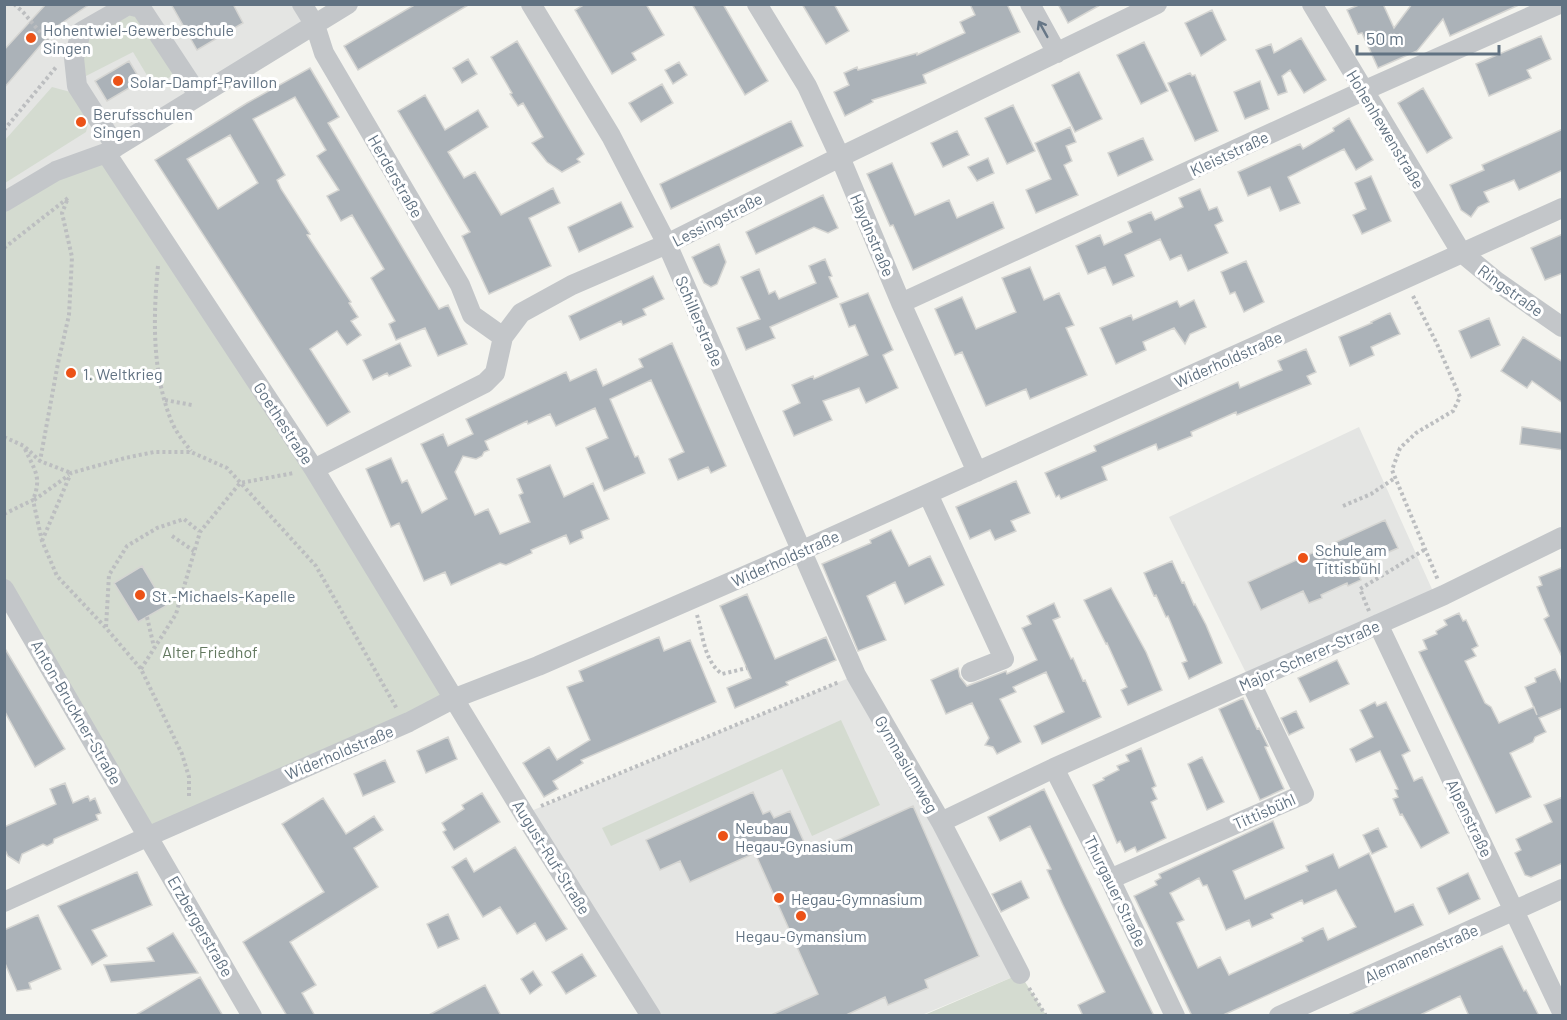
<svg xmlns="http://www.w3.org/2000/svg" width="1567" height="1020" viewBox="0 0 1567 1020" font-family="Barlow,sans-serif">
	<rect width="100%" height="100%" fill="#f4f4ef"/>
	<path fill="#e4e5e3" d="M5 5H302L315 25 5 209Z
		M1359 427 1436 598 1250 681 1169 517Z
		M856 675 1020 974 922 1015H651L524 814Z"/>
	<path fill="#d4dbd0" d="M133 14 154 36 178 72 154 87 133 52 86 76 83 57 86 42 103 29Z
		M52 87 74 93 90 116 86 132 5 183V140Z
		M106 153 455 698 149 836 5 589 4 209Z
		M841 720 880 805 812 836 782 769 611 846 602 828Z
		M1020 974 1046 1015 922 1016Z"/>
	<path fill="#abb2b8" stroke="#d5d5d2" stroke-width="1.5" fill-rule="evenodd" d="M46 4H90L56 27 4 88V50Z
		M171 4H233L243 23 197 50Z
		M416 4H470L358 70 344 46Z
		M585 4H646L664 35 632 53 636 60 612 74 575 10Z
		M692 4H723L768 81 745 95Z
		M802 4H834L849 31 826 44Z
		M970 4H1007L1020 32 923 75 926 83 872 100 873 102 845 116 834 92 849 85 844 73 857 67 858 70 917 53V55L965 33 960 22 975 15Z
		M1058 4H1102L1068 23Z
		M1361 4H1383L1394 28 1412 4H1521L1450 36 1443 19 1417 51 1378 68 1362 33 1358 34 1347 10Z
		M1212 10 1226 40 1201 56 1185 23Z
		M1541 36 1551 59 1527 70 1531 78 1489 96 1476 64Z
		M1301 38 1326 80 1304 93 1290 70 1282 76 1287 92 1278 95 1256 50 1271 44 1274 53Z
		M517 41 584 154 577 159 580 162 562 172 547 162 532 143 543 137 523 103 518 106 510 94 512 93 491 57Z
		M1144 42 1168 91 1141 104 1117 55Z
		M468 59 477 74 462 83 453 68Z
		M129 61 141 81 107 101 95 81Z
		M679 62 687 75 673 84 665 70Z
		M310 68 339 117 328 123 439 309 448 305 467 344 438 356 425 328 396 340 389 324 395 321 371 278 384 269 352 215 341 221 327 196 339 190 317 156 326 150 295 97 253 119 285 175 277 180 281 189 310 234 307 235 351 302 349 303 358 317 351 321 361 335 347 345 337 331 310 349 350 412 327 426 155 160 247 103ZM230 135 258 183 218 209 187 159Z
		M1079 72 1102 119 1075 132 1052 85Z
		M1190 73 1192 76 1195 75 1218 131 1195 141 1168 83Z
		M1260 81 1269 109 1245 119 1234 92Z
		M662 84 673 103 641 122 629 103Z
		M1423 88 1452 138 1427 153 1398 103Z
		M425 95 445 130 478 110 488 127 448 152 464 178 475 172 501 215 553 188 560 203 529 218 551 266 489 294 462 236 470 232 398 111Z
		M1013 105 1035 151 1007 164 985 118Z
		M1349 118 1373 160 1356 170 1344 149 1288 177 1300 203 1280 211 1270 187 1248 196 1238 172 1300 144 1303 149 1334 131 1333 128Z
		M791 121 803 146 671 209 660 184Z
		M1070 127 1076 142 1066 146 1072 161 1064 165 1078 195 1036 213 1026 190 1051 179 1035 143Z
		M1563 129V170L1519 190 1514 180 1484 192 1489 202 1478 207 1471 217 1461 210 1450 185 1484 170 1482 165Z
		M957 131 969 155 943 167 931 143Z
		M1143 138 1153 160 1118 176 1108 153Z
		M988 158 994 173 977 181 968 167Z
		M892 163 915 215 949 200 957 218 993 202 1004 228 913 270 893 225 890 226 867 174Z
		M1371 176 1391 221 1362 234 1353 215 1366 209 1355 183Z
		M1200 189 1209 210 1217 207 1223 221 1215 225 1228 253 1188 271 1181 255 1170 260 1160 239 1125 255 1134 276 1113 285 1105 267 1088 274 1076 246 1100 235 1104 245 1132 232 1128 222 1151 212 1155 220 1183 207 1179 198Z
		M823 195 838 228 828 233 814 227 756 254 746 232Z
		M621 202 633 227 579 252 568 227Z
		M1563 234V273L1545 280 1531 248Z
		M719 244 726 262 717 284 711 287 704 283 692 257Z
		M825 259 832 276 829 277 838 297 770 327 775 338 746 350 737 328 760 319 741 277 759 269 769 294 775 291 779 299 816 283 809 266Z
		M1246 261 1264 302 1244 312 1235 292 1230 294 1221 272Z
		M1030 267 1044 300 1059 293 1074 325 1066 328 1087 375 1030 399 1026 389 986 406 962 352 955 355 935 309 962 297 976 329 1016 312 1002 278Z
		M653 276 664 299 643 309 646 315 623 325 621 321 580 340 569 316Z
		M868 293 893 350 883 355 898 388 866 403 859 388 823 401 832 420 794 436 783 411 800 403 792 385 813 376 814 379 868 355 855 325 849 327 840 304Z
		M1194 300 1206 327 1190 334 1185 344 1174 328 1143 342 1146 350 1116 364 1100 328 1131 315 1133 320 1177 301 1180 307Z
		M1390 313 1400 334 1371 347 1374 355 1350 366 1339 337 1372 323 1371 322Z
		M1489 318 1500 345 1471 358 1459 331Z
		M1523 337 1563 362V403L1532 381 1527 388 1501 371Z
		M400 343 411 366 389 376 387 373 373 380 363 360Z
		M672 343 726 466 711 473 708 467 678 480 669 459 684 452 651 380 610 399 635 457 638 456 645 473 604 491 586 448 608 438 595 408 556 426 550 414 528 424 527 421 485 441 489 450 484 452 482 456 476 459 463 456 455 472 475 515 488 509 500 534 530 522 519 495 523 493 517 479 550 465 564 497 593 483 609 519 581 531 583 538 570 544 566 535 531 550 532 553 506 565 500 563 451 585 445 572 424 581 399 523 391 527 366 469 391 458 402 483 407 480 422 513 447 499 421 444 443 434 448 446 473 434 466 419 566 372 570 381 596 369 603 386 643 367 639 359Z
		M1306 349 1316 372 1307 376 1311 384 1237 415 1236 412 1191 432 1192 436 1158 450 1156 444 1102 467 1107 480 1061 499 1059 495 1056 497 1045 473 1096 451 1094 446 1238 382 1240 388 1282 370 1278 361Z
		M1522 427 1563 433V450L1520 444Z
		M1016 481 1030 513 1011 521 1016 531 995 540 990 530 970 539 956 507Z
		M1385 520 1398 548 1355 567 1361 580 1348 586 1347 583 1321 595 1322 598 1309 603 1303 591 1261 610 1248 582Z
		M891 530 909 566 930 556 944 585 905 604 895 582 867 596 886 640 858 651 822 564 871 543 870 540Z
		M1172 561 1182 583 1184 582 1194 605 1195 604 1206 625 1222 663 1189 679 1182 663 1187 661 1168 616 1166 617 1156 595 1154 596 1144 573Z
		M142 566 166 606 138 622 114 583Z
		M1563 567V659L1544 619 1549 616 1537 587 1542 585 1539 577Z
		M1111 588 1146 652 1162 690 1128 705 1121 690 1127 687 1107 643 1106 644 1084 600Z
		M747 594 775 659 826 637 836 660 786 682 788 685 735 708 727 688 751 678 720 606Z
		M1054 603 1060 617 1053 620 1071 659 1073 658 1083 681 1085 680 1101 717 1042 744 1034 726 1064 712 1046 672 1013 687 1016 692 1000 699 1021 742 997 754 993 747 985 745 989 738 972 703 946 714 931 680 958 668 960 677 967 686 1006 671 1007 674 1037 660 1022 628 1031 624 1027 616Z
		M1459 613 1463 621 1466 620 1478 646 1472 649 1476 656 1465 661 1485 703 1491 707 1499 723 1534 707 1537 715 1525 687 1536 682 1535 678 1555 669 1563 686V708L1539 718 1546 732 1535 737 1533 742 1510 753 1531 797 1496 813 1419 652 1427 649 1423 640 1437 634 1436 631 1447 625 1444 620Z
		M659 637 664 651 690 640 716 702 581 760 583 763 553 781 558 789 544 797 523 763 549 747 557 760 590 740 567 687 583 681 579 671Z
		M4 647 65 749 35 767 4 710Z
		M1337 660 1349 684 1310 702 1298 678Z
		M1243 698 1257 729 1259 728 1268 746 1265 747 1284 789 1260 800 1219 709Z
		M1375 702 1377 706 1386 702 1410 751 1402 755 1414 781 1422 777 1449 833 1421 848 1402 814 1400 815 1393 799 1398 797 1395 790 1398 789 1380 751 1356 762 1350 749 1373 737 1360 710Z
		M1296 711 1304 728 1289 735 1281 718Z
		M448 737 457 759 426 773 417 751Z
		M1141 748 1156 786 1152 788 1157 799 1151 802 1166 838 1137 852 1135 847 1125 852 1120 841 1117 843 1093 785 1104 780 1103 778 1119 770 1117 766 1129 761 1126 755Z
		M1202 757 1224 802 1207 810 1188 764Z
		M385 760 395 782 363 796 354 774Z
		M65 783 73 803 88 796 90 801 95 798 101 813 96 815 98 820 54 839 53 843 47 846 43 844 22 854 19 863 8 856 4 848V827L56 804 50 789Z
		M1044 789 1081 867 1154 1016H1083L1078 1005 1105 992 1063 905 1047 870 1051 869 1030 826 1000 841 988 817Z
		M753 792 763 814 770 811 774 818 790 811 809 853 913 806 979 956 925 980 928 988 888 1005 885 997 844 1016H769L818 994 755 853 690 882 680 861 660 870 646 840Z
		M482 793 500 822 454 850 443 832 446 830 442 823 464 809 462 805Z
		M1563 797V863L1531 877 1525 875 1515 853 1521 850 1516 839 1552 822 1544 805Z
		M323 798 346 834 374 816 383 830 354 848 378 887 290 942 316 985 302 993 315 1016H287L243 942 324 892 282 824Z
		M1273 821 1284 848 1233 871 1245 899 1308 871 1306 866 1333 854 1339 868 1369 853 1395 912 1413 904 1423 925 1221 1016H1192L1134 896 1157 885 1155 881 1161 878 1159 874ZM1199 878 1203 886 1207 885 1226 930 1249 920 1252 927 1273 918 1271 914 1302 900 1304 904 1336 890 1356 927 1328 940 1323 928 1302 938 1303 941 1229 975 1220 957 1198 968 1177 923 1184 920 1170 893Z
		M1378 828 1387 847 1372 854 1363 835Z
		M515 847 567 929 546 941 535 923 517 934 500 907 483 917 452 867 466 858 474 872Z
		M137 872 152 905 92 930 107 956 92 965 58 906Z
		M1468 873 1480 899 1449 914 1437 888Z
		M1021 881 1029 898 1001 912 992 894Z
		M448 914 459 939 438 948 427 924Z
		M38 915 61 969 29 983 31 989 17 991 4 961V930Z
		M173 933 198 973 111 982 104 965 154 961 147 948Z
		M1502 946 1524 991 1526 990 1539 1016H1469L1460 996 1418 1016H1346Z
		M582 954 596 976 566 994 552 972Z
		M533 971 542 985 530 994 521 979Z
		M200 977 223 1016H134Z
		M485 985 501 1016H427Z"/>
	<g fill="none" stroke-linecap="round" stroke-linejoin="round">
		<path stroke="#bcbec0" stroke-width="4" stroke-dasharray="3 3" stroke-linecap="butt" d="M14 4 23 12 56 51
			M4 130 57 66
			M4 248 68 198 62 213 72 257 69 315 58 363 40 461
			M158 266C153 317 152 372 171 420 175 431 184 442 191 451
			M1413 296 1437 344 1460 397 1453 411 1416 433 1400 448 1392 470 1438 580
			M165 400 192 405
			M4 437 24 446 40 461 71 473
			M25 449C35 471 42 477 33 500
			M34 500 69 475
			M1343 506 1371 494 1395 478
			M4 514 33 500 42 541 57 576 106 628 141 669 182 754 189 777V799
			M172 536 194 551
			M42 541 71 473 125 458 154 452H191L227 468 316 566 397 709
			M1369 611 1360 589 1424 550
			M697 615C703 635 704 661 722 674L747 668
			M147 617 154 647
			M106 627 109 575 127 546 157 528 184 519 199 531
			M141 669 176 614 200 532 240 483 294 473
			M541 806 839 682
			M1029 988 1046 1016"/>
		<path stroke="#c3c6c9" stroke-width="20" d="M302 4 315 25 324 53 460 285 472 315 503 337
			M531 4 611 136 667 244 856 675 941 822 1020 974
			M757 4 807 86 840 157 901 303 977 472
			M1030 4 1057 53
			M1312 4 1461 252 1496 281 1562 327
			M116 147 77 86 74 58 81 32 128 5 141 8 199 96
			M106 153 314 469 524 814 651 1016
			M4 202 56 171 106 153 348 4
			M901 303 1363 91 1559 4
			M314 469 485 383 495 373 503 337 521 313 572 285 667 244 840 157 1157 4
			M928 494 1004 659 971 672
			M4 589 252 1016
			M1378 624 1562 1012
			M1054 768 1110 879 1175 1016
			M941 822 1054 768 1444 595 1562 537
			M1110 879 1304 794 1250 681
			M4 902 149 836 409 722 455 698 538 666 763 568 1562 208
			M1279 1016 1562 889"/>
	</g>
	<defs><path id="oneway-shaft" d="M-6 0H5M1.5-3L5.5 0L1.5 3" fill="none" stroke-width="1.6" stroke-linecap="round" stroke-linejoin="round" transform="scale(1.5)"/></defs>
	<use stroke="#667686" href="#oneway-shaft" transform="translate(1043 29) rotate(-119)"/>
	<g fill="#ec5217" stroke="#fff" stroke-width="2">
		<circle cx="31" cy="38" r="6"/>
		<circle cx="118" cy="81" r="6"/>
		<circle cx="81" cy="122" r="6"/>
		<circle cx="71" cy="373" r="6"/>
		<circle cx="1303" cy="558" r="6"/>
		<circle cx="140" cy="595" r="6"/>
		<circle cx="723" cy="836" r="6"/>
		<circle cx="779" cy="898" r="6"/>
		<circle cx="801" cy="916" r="6"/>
	</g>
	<g text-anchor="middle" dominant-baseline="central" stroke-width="6" stroke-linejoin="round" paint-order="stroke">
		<g font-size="16" fill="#617282" stroke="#fff" text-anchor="start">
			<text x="43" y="29">Hohentwiel-Gewerbeschule<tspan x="43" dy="18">Singen</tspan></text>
			<text x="130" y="81">Solar-Dampf-Pavillon</text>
			<text x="93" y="113">Berufsschulen<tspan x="93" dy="18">Singen</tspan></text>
			<text x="83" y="373">1. Weltkrieg</text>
			<text x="1315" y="549">Schule am<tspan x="1315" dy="18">Tittisbühl</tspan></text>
			<text x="152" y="595">St.-Michaels-Kapelle</text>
			<text x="735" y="827">Neubau<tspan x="735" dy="18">Hegau-Gynasium</tspan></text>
			<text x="791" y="898">Hegau-Gymnasium</text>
			<text x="801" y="935" text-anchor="middle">Hegau-Gymansium</text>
		</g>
		<g font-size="16" fill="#617282" stroke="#fff">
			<text transform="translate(1386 129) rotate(59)">Hohenhewenstraße</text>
			<text transform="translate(1229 153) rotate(-25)">Kleiststraße</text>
			<text transform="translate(396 176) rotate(60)">Herderstraße</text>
			<text transform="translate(717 219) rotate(-27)">Lessingstraße</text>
			<text transform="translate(873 235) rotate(67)">Haydnstraße</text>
			<text transform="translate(1511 290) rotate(36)">Ringstraße</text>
			<text transform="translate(700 321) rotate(67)">Schillerstraße</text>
			<text transform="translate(1228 359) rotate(-24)">Widerholdstraße</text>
			<text transform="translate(284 423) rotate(57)">Goethestraße</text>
			<text transform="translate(785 558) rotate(-24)">Widerholdstraße</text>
			<text transform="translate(1309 655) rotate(-24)">Major-Scherer-Straße</text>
			<text transform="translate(77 712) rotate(60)">Anton-Bruckner-Straße</text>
			<text transform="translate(339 752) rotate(-23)">Widerholdstraße</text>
			<text transform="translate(907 764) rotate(60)">Gymnasiumweg</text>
			<text transform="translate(1264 811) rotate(-24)">Tittisbühl</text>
			<text transform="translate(1470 818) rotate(64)">Alpenstraße</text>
			<text transform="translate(552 857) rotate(58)">August-Ruf-Straße</text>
			<text transform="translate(1116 891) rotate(64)">Thurgauer Straße</text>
			<text transform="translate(201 926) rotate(60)">Erzbergerstraße</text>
			<text transform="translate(1421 953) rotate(-24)">Alemannenstraße</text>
		</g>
		<g font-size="16" fill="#647960" stroke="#fff">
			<text x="210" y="651">Alter Friedhof</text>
		</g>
	</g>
	<rect width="1567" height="1020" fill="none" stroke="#617282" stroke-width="12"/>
	<path d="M1357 45v9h142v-9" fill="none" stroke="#617282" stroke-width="3"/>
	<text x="1366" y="45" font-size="18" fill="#617282" stroke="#ffffff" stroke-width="4.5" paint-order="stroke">50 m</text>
</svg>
